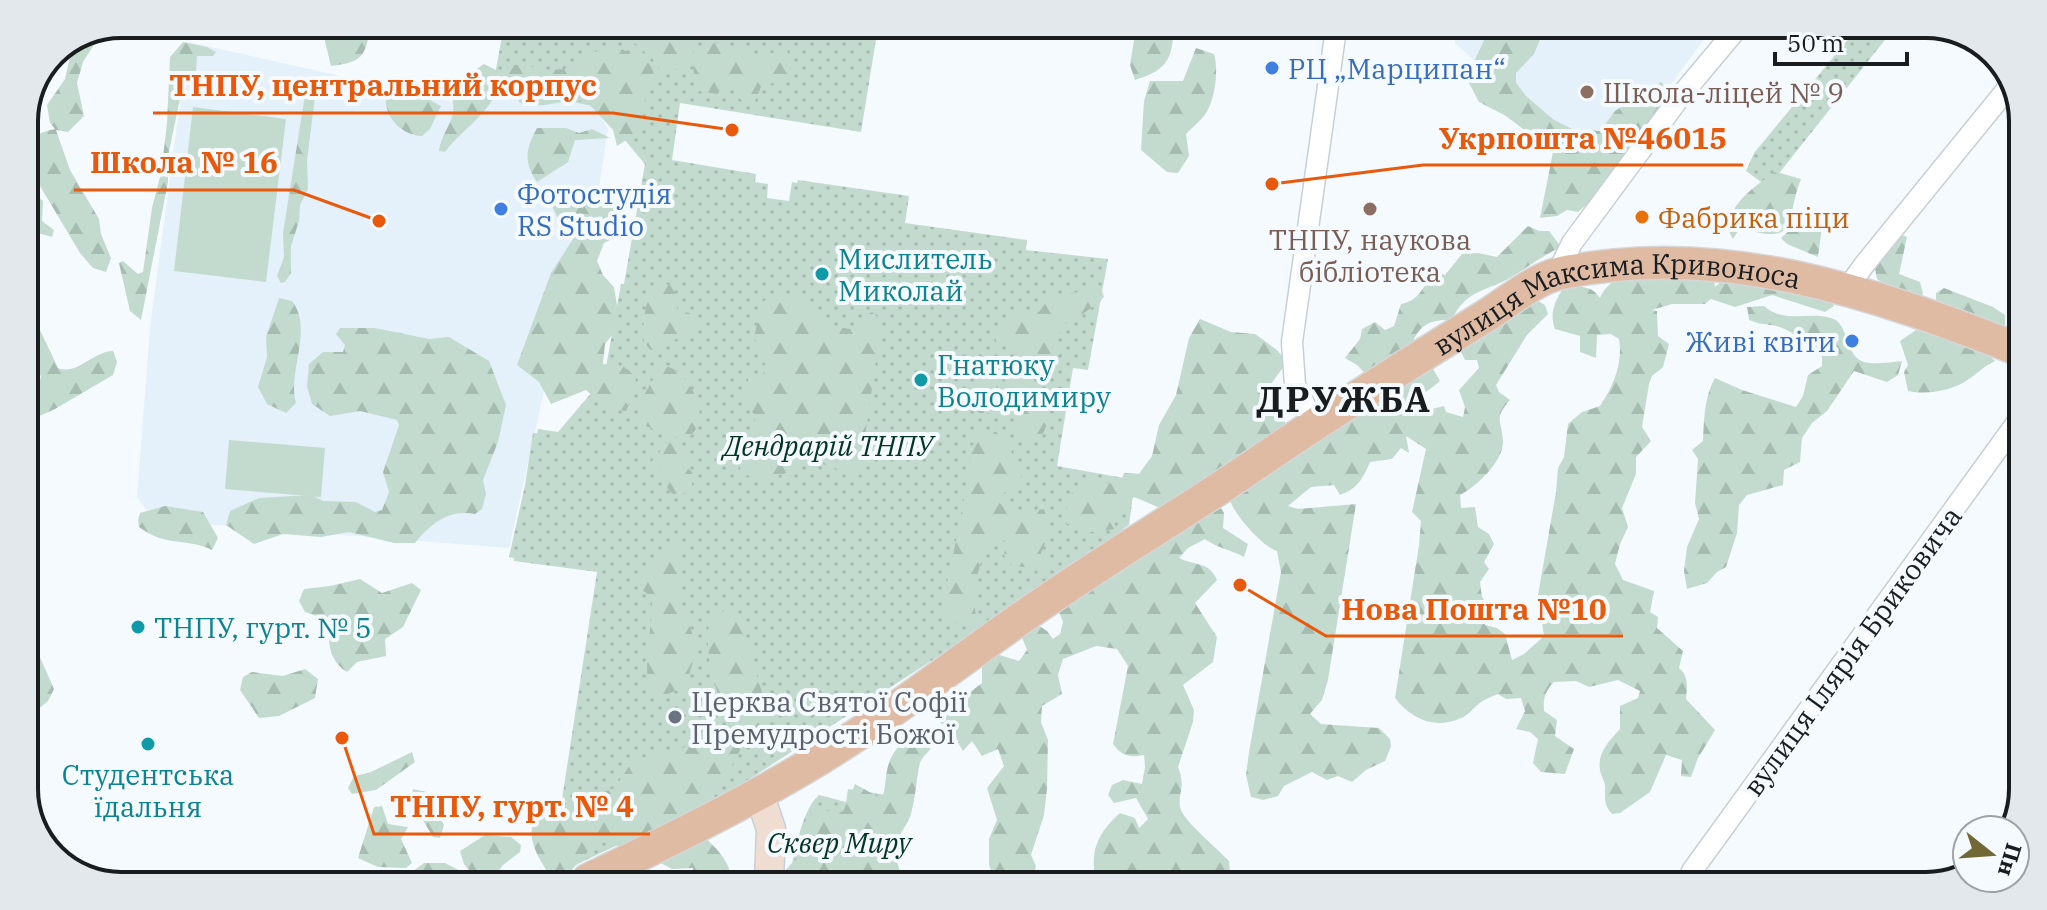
<svg xmlns="http://www.w3.org/2000/svg" width="2047" height="910" viewBox="0 0 2047 910" font-family="'IBM Plex Serif',serif">
	<defs>
		<pattern id="grass-dots" width="8" height="8" patternUnits="userSpaceOnUse" patternTransform="scale(2)"><rect width="8" height="8" fill="#c3dbcf"/><path d="M2 2h.1M6 6h.1" fill="none" stroke="#a7bcb1" stroke-width="1.8" stroke-linecap="round"/></pattern>
		<pattern id="forest-firs" width="22" height="20" patternUnits="userSpaceOnUse" patternTransform="scale(2)"><rect width="22" height="20" fill="#c3dbcf"/><path d="M5 1l3.5 6h-7zM16 11l3.5 6h-7z" fill="#a7bcb1"/></pattern>
	</defs>
	<rect width="100%" height="100%" fill="#f5fafe"/>
	<path fill="#e4f0fa" d="M1454 30 1710 31 1621 153 1565 141 1455 43Z
		M188 42 359 80 358 89 480 105 485 72 587 97 608 128 572 369 544 391 509 548 154 520 137 497 150 328Z"/>
	<path fill="url(#grass-dots)" d="M504 26 878 27 861 132 680 103 672 160 756 174 755 182 768 184 767 198 789 201 792 182 797 183 798 180 909 196 905 223 1027 240 1026 250 1108 259 1088 370 1073 368 1057 466 1135 480 1129 525 1123 529 1122 537 728 793 550 877 597 572 514 561V558L509 557 525 485 533 433H537L538 429 558 432 604 378 621 284H624L645 164 597 107 493 85Z
		M1855 31H1892L1768 187 1746 171 1754 153Z
		M848 789 887 795 876 882 788 881C794 858 801 810 819 795L846 802Z"/>
	<path fill="url(#forest-firs)" d="M321 25H371C365 56 364 62 331 66Z
		M634 26H682L694 53C684 67 677 72 660 72L657 63 630 39Z
		M1136 28H1174C1172 60 1167 70 1135 80L1130 65Z
		M1489 30H1544L1534 54 1516 73V83L1526 96 1554 120 1572 129 1600 131 1615 111 1661 82 1673 93 1598 195 1578 212 1567 210 1557 216 1540 218 1553 152 1506 116 1479 102 1469 83 1470 70Z
		M102 32 83 62 77 83 84 116 68 132 56 130 70 170 99 219 101 234 111 258 106 272 93 268 80 253 40 186 36 165 27 147C33 134 43 132 55 129L50 123 47 105 65 79 73 44Z
		M183 42 207 47 216 52 213 56H197L196 73 185 84 181 94 168 156V182L141 320 130 311 119 263 123 261 138 274 143 272 152 208 161 173 167 123 170 57Z
		M712 42 737 47 752 55 765 56 785 48C793 59 791 68 785 79L761 87 754 103 741 100 733 88 725 86 717 94 699 91C691 74 692 62 701 45Z
		M616 46 652 65 655 81 639 112 637 133 617 146 613 130 586 101C561 97 546 111 520 103L505 77 506 66 523 64 542 70 568 69 577 57Z
		M1196 48 1214 54C1219 71 1215 102 1204 116 1199 122 1192 128 1186 134L1189 156 1178 173 1167 172 1141 150 1144 101 1150 81H1183Z
		M484 64 500 72C501 108 464 126 445 152L439 151C440 137 450 127 453 113 455 104 450 97 454 87L467 86 476 69Z
		M308 76 317 81 307 160 308 189 300 205 299 221 291 246V273L285 282 281 283 277 276 284 257 283 233Z
		M403 86 441 106 430 129 422 136C398 135 378 110 389 87Z
		M537 128H566L579 133 592 129 610 138 575 140 568 162 537 182C523 162 526 148 537 128Z
		M1776 172 1801 179C1784 222 1801 246 1740 228L1733 239C1715 214 1757 183 1776 172Z
		M24 184 43 201 42 221 54 230 52 237 24 229Z
		M605 185 607 191 629 216 626 232 604 243 597 261 603 275 614 287 618 311 616 330 605 344 603 364 623 366 636 377 634 394 626 411 606 408 586 390 551 404 539 382 517 365 551 273 573 239 562 227 552 206 556 192 588 202 602 198Z
		M1815 224 1822 227 1818 257 1787 244 1781 238 1790 230Z
		M1528 226 1539 231H1549L1561 247C1544 255 1529 266 1513 276 1488 292 1466 288 1452 320 1431 319 1417 325 1412 346 1403 353 1390 355 1382 362 1375 367 1373 370 1365 373L1357 365 1345 358 1360 339 1362 329 1375 322 1385 330 1394 326 1401 304C1420 301 1424 284 1436 271L1445 275 1462 254 1478 253 1497 257Z
		M1902 235 1907 237 1899 274 1920 282 1923 294 1917 298 1896 292 1877 279 1874 264 1879 254Z
		M1723 273 1830 300 1834 306 1825 312 1772 295 1735 307 1711 299 1705 304H1672L1652 310 1657 311 1658 336 1669 344 1663 367 1652 376 1649 384 1642 427 1651 441 1636 457V474L1622 508 1628 527 1620 544 1615 564 1623 580 1654 591 1650 612 1658 617 1657 628 1683 651 1679 668C1689 676 1687 688 1686 699L1715 730 1698 758 1691 777 1681 776 1682 760 1666 755 1650 792 1620 813 1612 814C1604 805 1605 800 1605 789 1606 782 1601 777 1600 770 1597 753 1609 741 1620 729V706L1638 698 1640 691 1618 680 1589 687 1576 681 1554 682C1545 691 1543 699 1544 711L1557 720 1555 736 1574 749 1565 774 1541 772 1533 763 1538 739 1530 732 1516 729 1525 711 1521 698 1506 699 1498 694C1492 696 1486 699 1481 702 1474 707 1469 715 1461 718 1435 730 1411 719 1395 698L1419 545 1421 521 1412 512 1426 449 1406 436 1409 453 1401 448 1392 459 1370 462C1363 479 1357 489 1340 495L1334 485 1311 487 1288 506 1298 509 1356 504 1328 680 1322 700 1310 714 1321 724 1379 728 1390 739 1391 746 1385 761 1366 770 1352 782 1338 776 1327 780 1312 772 1284 786 1278 796 1263 800 1251 797 1246 775 1249 752 1281 572 1277 551C1262 546 1232 513 1229 497L1432 367 1440 381C1426 394 1411 398 1404 416L1444 406 1446 412 1463 417 1465 407 1459 390 1479 368 1477 360H1465L1460 350 1530 302 1538 301 1545 305 1548 314 1527 335 1496 385 1499 392 1510 400C1493 419 1502 421 1503 441 1504 461 1476 487 1460 495L1461 508 1475 507 1478 527 1489 534 1494 544 1484 562 1489 569 1480 582 1482 597 1490 610 1481 616 1485 625 1497 628 1505 634 1512 660 1524 654 1544 636 1538 595 1556 492 1558 468 1564 457 1568 424 1582 412 1600 406C1614 385 1623 363 1619 339L1611 334 1597 335 1596 358 1580 352V336L1555 329C1549 313 1555 302 1563 288 1578 287 1591 284 1600 298 1603 290 1610 283 1617 279 1630 271 1696 279 1714 280L1715 287 1722 281Z
		M660 283 670 285 675 293 677 309 689 313 697 325 690 333 651 350 644 343C642 322 646 305 651 286Z
		M1100 286 1104 297C1097 305 1072 322 1062 325L1058 341V356L1030 382C1035 391 1044 402 1046 411 1050 425 1043 440 1029 441 1012 429 1010 413 1017 395L1004 379 1012 366 1021 364 1023 358 1016 345 996 341 995 330 1023 312H1039L1047 301 1058 294 1066 295Z
		M1944 288 1993 307 2005 315V328L1936 302V293Z
		M24 296 58 368C77 376 93 351 113 351L117 362 113 375 55 409 24 423V397L38 388 41 376 24 358Z
		M778 296C784 297 792 296 797 298 820 306 814 326 852 329L859 319 872 312 882 321 859 476 848 483 844 471 810 460C793 471 755 491 740 468 732 457 734 451 740 439L757 432 754 414 745 404 749 374 763 375 765 364 754 337 763 301Z
		M279 298 292 301C314 329 287 372 296 403L286 413 267 404 258 387 267 357 266 337Z
		M1764 306C1784 324 1809 311 1831 318 1850 323 1844 356 1864 362 1875 365 1891 362 1902 361L1898 375 1887 382 1854 371 1827 411 1812 423 1802 438 1800 462 1784 470 1783 485 1747 495 1739 505 1737 533 1726 567 1717 572 1707 583 1687 589 1684 571 1687 547 1699 519 1695 503 1698 459 1692 450 1703 441C1704 420 1704 397 1715 378L1742 390 1796 407 1803 396 1808 375 1822 366V357C1809 346 1793 330 1776 326 1766 324 1758 324 1749 320L1747 307Z
		M1200 319 1231 332 1255 334 1277 350 1287 362 1265 392 1277 405 1289 431 1170 512 1134 497 1114 515 1115 529 1091 532 1062 522 1072 492 1091 474 1107 483 1121 481 1124 473 1139 474 1152 456 1159 425 1176 395 1189 338Z
		M340 328H375L429 339 449 337 489 361 506 405 498 442 483 480 486 494 482 509 475 514C449 509 431 523 415 543H394L349 532 321 537 283 534 254 544 226 525 230 511 259 498 311 495 324 501 356 502 375 512 382 510 389 492 383 472 399 425 397 420 360 411 330 416 312 404 307 386 309 364 323 352H343L345 345 336 334Z
		M1916 330 1984 350 1995 361C1984 366 1978 373 1969 379 1952 391 1927 395 1908 391L1904 372 1908 365 1900 341Z
		M662 366C686 365 712 414 693 433 690 437 685 437 681 439L637 423C638 402 650 383 662 366Z
		M989 368H993C1000 383 994 398 991 413H979C966 394 970 381 989 368Z
		M976 429 997 432 998 437 1005 436 1009 440 1014 463 1024 470 1018 485 999 496 998 502C1013 514 1027 511 1044 509L1051 529 1041 553 1048 567 1041 575 1034 568 1012 566 1004 555 1006 541 992 539C975 568 971 596 978 628L962 626 944 617C943 594 949 577 953 555 962 513 968 471 976 429Z
		M669 441 687 451 685 466 692 472V486L685 493 673 494C661 485 669 475 654 465L652 461Z
		M1219 505 1224 513 1223 528 1248 544 1244 557C1231 550 1217 548 1205 539L1188 548 1179 558C1195 566 1209 561 1217 580L1195 603 1217 637 1213 662 1183 685 1194 710 1193 722 1178 767C1187 788 1176 795 1181 810 1187 824 1217 848 1229 861L1230 876 1223 883H1097C1088 853 1098 832 1120 813L1135 818 1139 828 1148 819 1136 798 1114 803 1108 795 1112 785 1123 780 1142 784 1145 767 1144 755C1129 758 1122 756 1113 744L1128 666 1117 649 1096 646 1063 659 1058 675 1062 694 1042 706 1041 722 1048 740 1047 789 1044 815 1031 855 1036 866 1032 882H990L994 878 989 865V839L997 820 987 788 1004 766 998 749 982 756 972 741 963 751 957 741 955 728 940 723 961 699 982 683V665L990 652 1019 661 1027 650 1021 635 1038 625 1047 631 1053 639 1060 634 1063 622 1056 605Z
		M165 506 203 512 218 538 212 550C186 537 167 548 139 527L138 520 140 513Z
		M671 542 685 549 679 560 682 580 678 593 693 636 695 656 685 687 660 697 650 690C642 661 653 628 652 598L638 586 636 574 654 562 664 545Z
		M360 579 382 593 412 583 421 590 403 627 385 639 386 656 357 662 347 672C328 660 327 641 331 621L305 612 299 601 304 589 330 586Z
		M726 609 735 613 741 621 765 703 773 710 776 720 748 731 733 727C716 696 704 658 709 623Z
		M24 621 54 689 48 701 24 721V695L29 691 30 684 24 666Z
		M305 669 318 679 315 698 279 716 259 718 240 690 243 677 252 672 283 676Z
		M721 725 742 738 743 744 727 776 692 815 632 849 597 841 563 880H552C541 860 522 838 537 815L615 788 633 760 686 747Z
		M922 727 931 728C938 755 922 750 919 767 916 784 915 801 910 817 906 827 898 835 896 845 893 859 903 869 899 882L780 881C790 857 812 847 837 853L841 848 838 842C815 838 805 835 811 810L843 812 855 784 882 799C886 787 885 778 888 766 892 749 908 736 922 727Z
		M412 752 415 762 376 790 352 794 348 788 354 776 369 773Z
		M413 789 426 792 444 825 440 838 433 837 412 802Z
		M382 806 388 824 408 827 401 839 412 863 406 868 378 867 358 858 374 807Z
		M485 835 511 837 521 845 520 852 503 865 492 880H477L464 864 460 851Z
		M704 836C717 850 731 861 731 881H692L693 868 672 869 657 861Z
		M424 863H445L466 874 468 880H401Z"/>
	<path fill="#c3dbcf" d="M193 107 286 119 266 282 174 271Z
		M229 440 325 448 321 497 225 489Z"/>
	<g fill="none" stroke-linecap="round" stroke-linejoin="round">
		<defs>
			<path id="street" d="M1557 274 1572 243 1683 93 1735 31
				M1852 291 1854 279 1864 265 2012 83
				M1314 424 1295 385 1292 342 1336 29
				M1688 885 1692 871 2020 418"/>
			<path id="secondary" d="M759 793 771 829 769 881"/>
			<g id="primary">
				<path id="s1" d="M588 880C666 842 745 804 819 759 898 711 970 652 1046 601 1111 556 1179 516 1244 472 1323 418 1403 367 1484 317 1507 303 1534 279 1561 273 1723 240 1872 292 2020 350"/>
			</g>
		</defs>
		<use href="#street" stroke="#c7cfd6" stroke-width="23"/>
		<use href="#secondary" stroke="#c7cfd6" stroke-width="31"/>
		<use href="#primary" stroke="#d6d6d7" stroke-width="35"/>
		<use href="#street" stroke="#fff" stroke-width="20"/>
		<use href="#secondary" stroke="#efddd1" stroke-width="28"/>
		<use href="#primary" stroke="#dfbba4" stroke-width="32"/>
	</g>
	<g fill="#3f7fe0" stroke="#f5fafe" stroke-width="3">
		<circle cx="1272" cy="68" r="8"/>
		<circle cx="501" cy="209" r="8"/>
		<circle cx="1852" cy="341" r="8"/>
	</g>
	<g fill="#8d6e63" stroke="#f5fafe" stroke-width="3">
		<circle cx="1587" cy="92" r="8"/>
		<circle cx="1370" cy="209" r="8"/>
	</g>
	<circle fill="#e8710a" stroke="#f5fafe" stroke-width="3" cx="1642" cy="217" r="8"/>
	<g fill="#0f9aa8" stroke="#f5fafe" stroke-width="3">
		<circle cx="822" cy="274" r="8"/>
		<circle cx="921" cy="380" r="8"/>
		<circle cx="138" cy="627" r="8"/>
		<circle cx="148" cy="744" r="8"/>
	</g>
	<circle fill="#6b7280" stroke="#f5fafe" stroke-width="3" cx="675" cy="717" r="8"/>
	<g text-anchor="middle" dominant-baseline="central" stroke-width="8" stroke-linejoin="round" paint-order="stroke">
		<g font-size="28" fill="#366cbe" stroke="#f5fafe" text-anchor="start">
			<text x="1288" y="68">РЦ „Марципан“</text>
			<text x="517" y="193">Фотостудія<tspan x="517" dy="32">RS Studio</tspan></text>
			<text x="1836" y="341" text-anchor="end">Живі квіти</text>
		</g>
		<g font-size="28" fill="#785e54" stroke="#f5fafe" text-anchor="start">
			<text x="1603" y="92">Школа-ліцей № 9</text>
			<text x="1370" y="239" text-anchor="middle">ТНПУ, наукова<tspan x="1370" dy="32">бібліотека</tspan></text>
		</g>
		<g font-size="28" fill="#c56008" stroke="#f5fafe" text-anchor="start">
			<text x="1658" y="217">Фабрика піци</text>
		</g>
		<g font-size="28" fill="#0d838f" stroke="#f5fafe" text-anchor="start">
			<text x="838" y="258">Мислитель<tspan x="838" dy="32">Миколай</tspan></text>
			<text x="937" y="364">Гнатюку<tspan x="937" dy="32">Володимиру</tspan></text>
			<text x="154" y="627">ТНПУ, гурт. № 5</text>
			<text x="148" y="774" text-anchor="middle">Студентська<tspan x="148" dy="32">їдальня</tspan></text>
		</g>
		<g font-size="28" fill="#1a1d1f" stroke="#f5fafe">
			<text stroke="none"><textPath href="#s1" startOffset="1196">вулиця Максима Кривоноса</textPath></text>
			<text transform="translate(1852 651) rotate(-54)">вулиця Ілярія Бриковича</text>
		</g>
		<g font-size="28" font-style="italic" fill="#053625" stroke="#f5fafe">
			<text x="828" y="445">Дендрарій ТНПУ</text>
			<text x="839" y="842">Сквер Миру</text>
		</g>
		<g font-size="28" fill="#5b616d" stroke="#f5fafe" text-anchor="start">
			<text x="691" y="701">Церква Святої Софії<tspan x="691" dy="32">Премудрості Божої</tspan></text>
		</g>
		<g font-size="36" font-weight="bold" letter-spacing="2" fill="#1a1d1f" stroke="#f5fafe">
			<text x="1344" y="398">ДРУЖБА</text>
		</g>
	</g>
	<path d="M0 0H2047V910H0ZM121 38H1926A83 83 0 0 1 2009 121V789A83 83 0 0 1 1926 872H121A83 83 0 0 1 38 789V121A83 83 0 0 1 121 38Z" fill="#e3e8ec" fill-rule="evenodd"/>
	<path fill="none" stroke="#1a1d1f" stroke-width="4" d="M121 38H1926A83 83 0 0 1 2009 121V789A83 83 0 0 1 1926 872H121A83 83 0 0 1 38 789V121A83 83 0 0 1 121 38Z"/>
	<path fill="none" stroke="#e8590c" stroke-width="3" d="M732 130L613 113H153M1272 184L1423 165H1743M379 221L294 190H74M1240 585L1326 636H1623M342 738L374 834H650"/>
	<g fill="#e8590c" stroke="#f5fafe" stroke-width="3">
		<circle cx="732" cy="130" r="8"/>
		<circle cx="1272" cy="184" r="8"/>
		<circle cx="379" cy="221" r="8"/>
		<circle cx="1240" cy="585" r="8"/>
		<circle cx="342" cy="738" r="8"/>
	</g>
	<g font-size="30" text-anchor="middle" font-weight="bold" fill="#e8590c" stroke="#f5fafe" stroke-width="8" stroke-linejoin="round" paint-order="stroke">
		<text x="383" y="96">ТНПУ, центральний корпус</text>
		<text x="1583" y="149">Укрпошта №46015</text>
		<text x="184" y="173">Школа № 16</text>
		<text x="1474" y="620">Нова Пошта №10</text>
		<text x="512" y="817">ТНПУ, гурт. № 4</text>
	</g>
	<g transform="translate(1991 854) rotate(107)"><circle r="38" fill="#f5fafe" stroke="#9da2a5" stroke-width="2"/>
	<path d="M0-6L14 30L0 20L-14 30Z" fill="#716835"/>
	<text y="-12" font-size="22" font-weight="bold" text-anchor="middle" fill="#1a1d1f">Пн</text>
	</g>
	<path d="M1775 52v12h132v-12" fill="none" stroke="#1a1d1f" stroke-width="4"/>
	<text x="1787" y="52" font-size="24" fill="#1a1d1f" stroke="#f5fafe" stroke-width="6" paint-order="stroke">50 m</text>
</svg>
